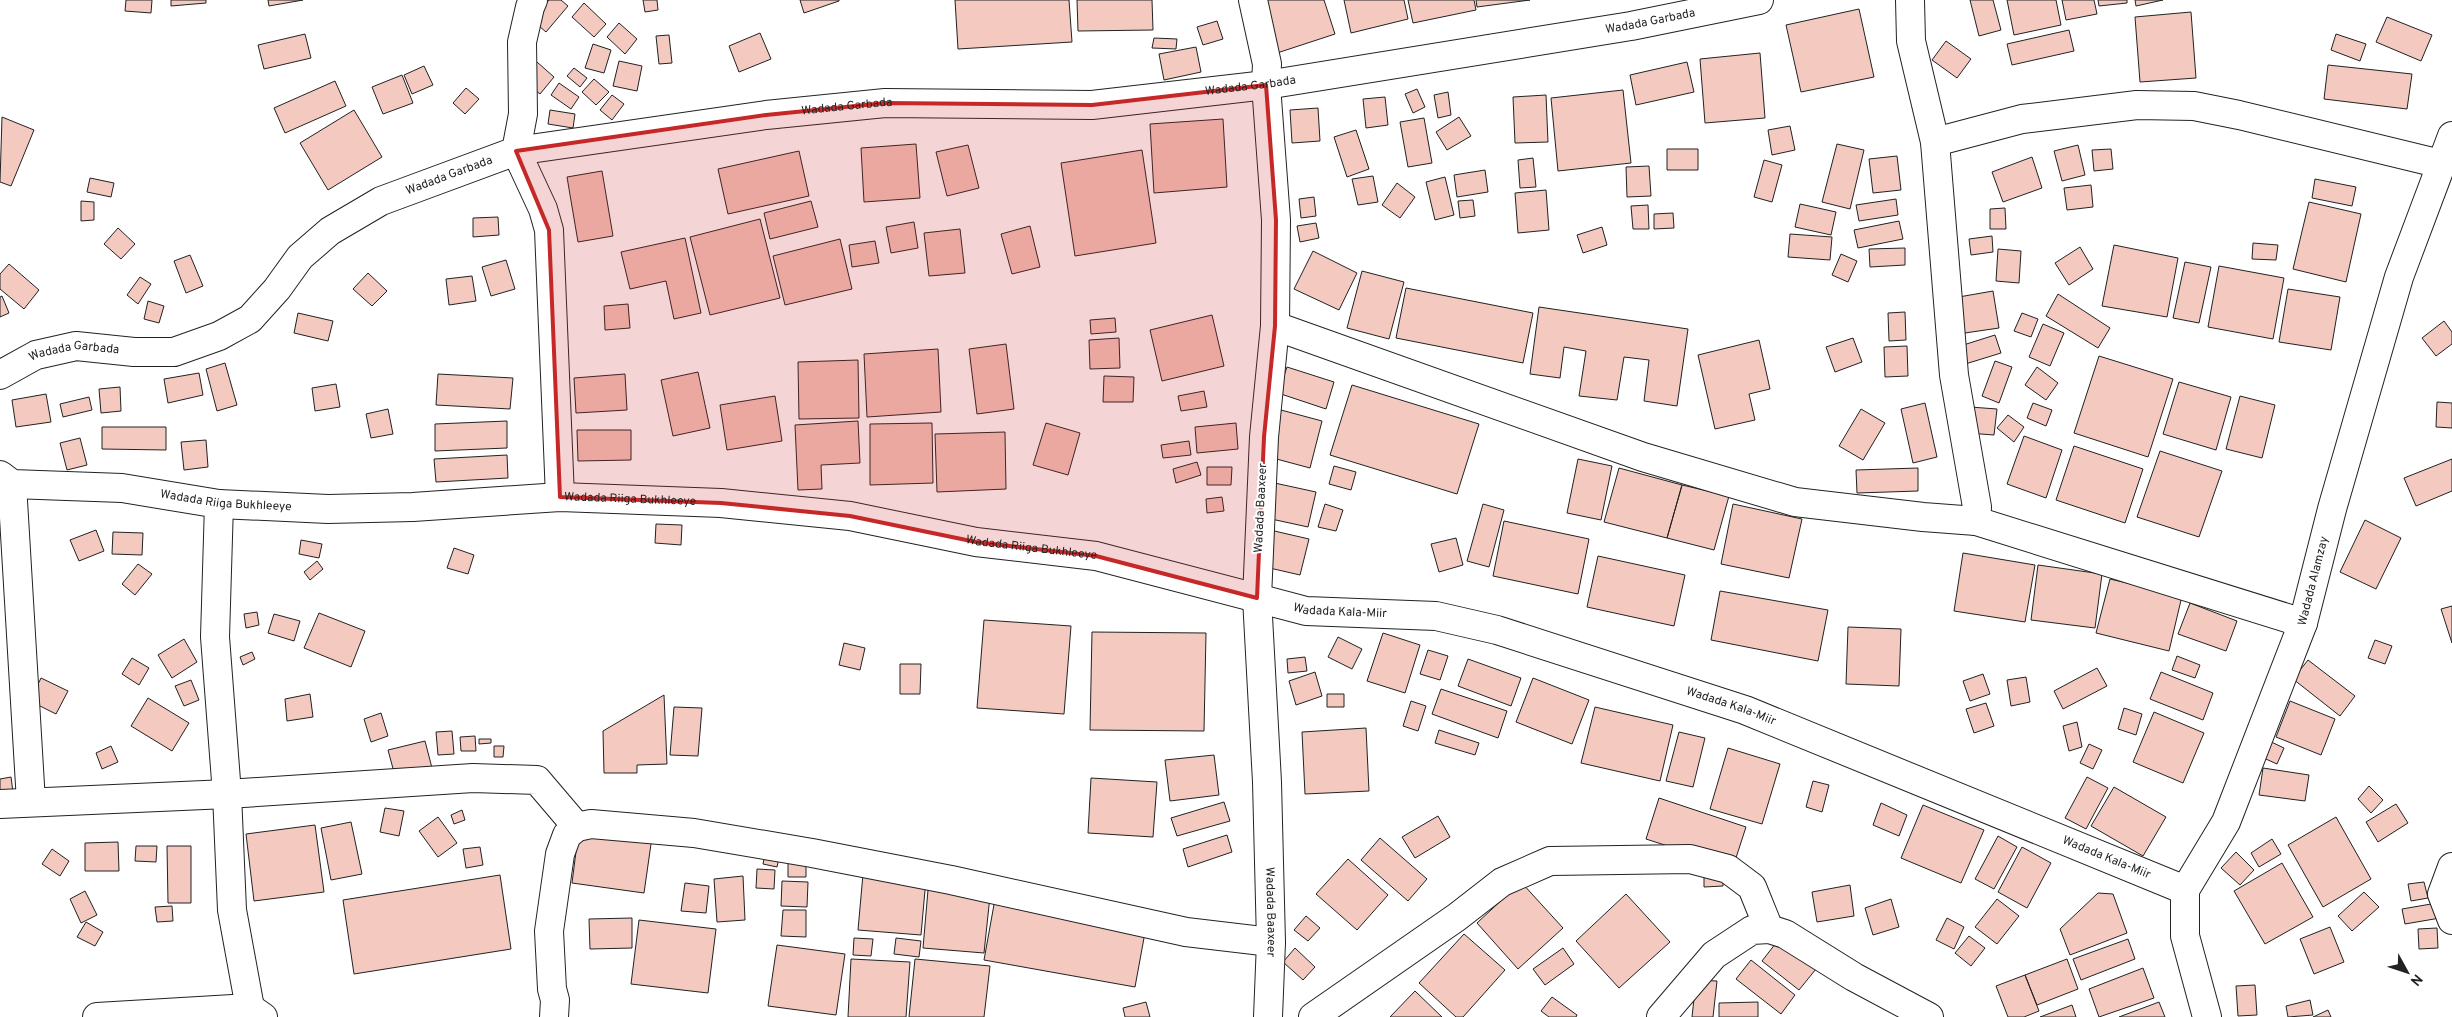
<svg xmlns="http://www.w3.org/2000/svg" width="2452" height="1017" viewBox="0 0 2452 1017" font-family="Overpass,sans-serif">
	<rect width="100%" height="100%" fill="#fff"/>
	<path fill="#f3c9c0" stroke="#222" d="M126 0H152L151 13 125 11Z
		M171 0H206V3L171 6Z
		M268 0H303L269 6Z
		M549 0H561L568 6 546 32 532 20Z
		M643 0H657L658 10 645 12Z
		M800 0H839V1L804 13Z
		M955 0H1069L1072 42 958 49Z
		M1077 0H1152L1153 30 1078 31Z
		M1258 0H1324L1335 34 1274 54Z
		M1344 0H1404L1408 19 1351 33Z
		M1408 0H1474L1476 10 1413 23Z
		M1476 0H1530L1477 7Z
		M1970 0H1993L2001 30 1979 36Z
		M2007 0H2056L2061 25 2014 35Z
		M2062 0H2094L2097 14 2066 20Z
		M2098 0H2127V3L2099 6Z
		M2135 0H2163L2136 6Z
		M584 3 606 24 594 37 572 17Z
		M1859 9 1874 77 1801 92 1786 25Z
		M2191 12 2196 78 2140 82 2135 17Z
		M2387 17 2432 35 2421 61 2376 42Z
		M1217 21 1223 39 1203 45 1197 27Z
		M619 23 637 39 625 54 607 37Z
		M2069 30 2074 51 2012 65 2007 44Z
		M760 33 771 59 739 72 729 46Z
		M305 34 311 58 264 69 258 45Z
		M2336 34 2366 44 2360 61 2331 50Z
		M669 35 672 63 659 64 656 36Z
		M1154 38 1177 39 1176 49 1152 48Z
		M1946 41 1971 59 1957 78 1932 60Z
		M593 44 611 50 604 73 585 68Z
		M1196 47 1201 72 1164 80 1159 54Z
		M1760 53 1765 118 1705 123 1700 59Z
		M619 61 642 66 637 91 613 86Z
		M537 62 554 77 540 94 523 80Z
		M1687 62 1694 92 1636 105 1630 75Z
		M2328 65 2412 74 2407 109 2324 99Z
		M424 66 433 85 412 94 404 75Z
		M574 68 587 78 580 87 567 76Z
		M402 75 413 103 383 114 372 87Z
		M594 79 609 92 596 105 582 92Z
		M335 81 346 106 285 133 274 108Z
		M559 83 579 97 571 109 551 95Z
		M466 88 479 99 465 114 453 103Z
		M1417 89 1425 107 1413 113 1405 94Z
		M1623 90 1631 163 1558 171 1551 98Z
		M1448 92 1451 115 1438 118 1434 95Z
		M612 95 624 104 612 120 600 110Z
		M1546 95 1548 142 1515 143 1513 97Z
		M1385 97 1388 125 1366 128 1363 99Z
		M1318 108 1320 141 1292 143 1290 110Z
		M354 110 382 157 328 190 300 143Z
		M550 110 575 114 573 128 548 124Z
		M2 117 34 130 11 186 0 182Z
		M1459 117 1471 136 1447 150 1436 132Z
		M1424 118 1432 163 1408 167 1400 122Z
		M1223 119 1227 187 1154 193 1150 124Z
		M1790 126 1795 150 1772 155 1768 130Z
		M1356 130 1369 169 1347 177 1334 137Z
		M916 144 920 198 864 202 861 148Z
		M1837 144 1864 150 1850 209 1822 202Z
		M968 145 979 188 947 196 936 152Z
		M2078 145 2085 175 2062 181 2054 151Z
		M1667 149H1698V170H1667Z
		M2111 149 2113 169 2094 171 2092 150Z
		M1142 150 1156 243 1075 256 1061 163Z
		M799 151 809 196 728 214 718 169Z
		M1897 156 1901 190 1873 193 1869 159Z
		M2032 157 2042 188 2003 202 1992 172Z
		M1533 158 1536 187 1520 188 1518 160Z
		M1764 160 1782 165 1772 202 1754 197Z
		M1649 166 1651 196 1627 197 1626 167Z
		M1485 170 1488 192 1457 197 1454 175Z
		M602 171 613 236 578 242 567 177Z
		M1373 176 1378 202 1358 205 1352 179Z
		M1445 177 1454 215 1435 220 1426 182Z
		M90 178 114 183 111 197 87 192Z
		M2315 179 2356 187 2352 206 2312 198Z
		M1397 183 1415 197 1400 218 1382 205Z
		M2091 185 2093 207 2067 210 2064 188Z
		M1546 190 1549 230 1518 233 1515 193Z
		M1314 197 1316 216 1301 218 1299 199Z
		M1896 199 1898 215 1859 221 1856 205Z
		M1473 200 1475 216 1460 218 1458 201Z
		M81 201 94 202V220L81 221Z
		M811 201 818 227 770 239 764 213Z
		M2309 202 2361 214 2346 282 2293 269Z
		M1800 204 1836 212 1831 235 1795 227Z
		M1648 205 1649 229H1633L1631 206Z
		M2005 208 2006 229H1990V209Z
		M1673 213 1674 228 1654 229V214Z
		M498 217 499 235 473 237V218Z
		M760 219 780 298 710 315 690 237Z
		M1899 221 1903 239 1858 248 1854 230Z
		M914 222 918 248 891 253 886 227Z
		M1316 223 1319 238 1300 242 1297 226Z
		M1030 226 1040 267 1012 274 1001 234Z
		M1602 227 1607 245 1583 253 1577 235Z
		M118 228 135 244 121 259 104 244Z
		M960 229 965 273 929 276 924 233Z
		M1790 234 1832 237 1830 260 1788 257Z
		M1992 236 1993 252 1971 255 1969 239Z
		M685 238 701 313 674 319 666 281 630 289 621 252Z
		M840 239 852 289 785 305 773 256Z
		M875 241 879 263 852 267 849 245Z
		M2253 243 2278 245 2276 260 2252 259Z
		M2114 245 2178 258 2167 317 2102 306Z
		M2080 247 2093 269 2069 285 2055 263Z
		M1905 248V265L1870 267 1869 249Z
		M1998 249 2021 251 2019 283 1996 281Z
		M1313 251 1357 273 1339 310 1294 289Z
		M1841 254 1857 261 1848 282 1832 275Z
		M190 255 203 286 186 293 174 261Z
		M506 260 515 289 491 296 482 267Z
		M2185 262 2211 267 2199 323 2173 318Z
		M9 264 39 290 24 309 0 289V274Z
		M2219 266 2284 278 2273 339 2208 327Z
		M1362 271 1404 282 1389 339 1347 328Z
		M368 273 387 291 372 306 353 289Z
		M472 276 476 301 449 305 446 279Z
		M140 277 151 284 138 304 127 295Z
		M1406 288 1533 313 1523 363 1396 338Z
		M2288 289 2340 297 2331 350 2279 342Z
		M1993 291 1999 328 1958 334 1953 298Z
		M2058 294 2110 328 2098 348 2046 316Z
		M2 296 9 313 0 317V297Z
		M148 301 164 306 159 323 144 319Z
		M628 304 630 328 605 330 604 306Z
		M1539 307 1688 329 1677 406 1644 401 1649 360 1624 357 1617 400 1579 396 1586 351 1564 347 1560 378 1530 374Z
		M1905 312 1906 340 1889 341 1888 313Z
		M298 313 333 321 328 341 294 333Z
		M2022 313 2038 319 2031 337 2014 331Z
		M1212 315 1224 366 1162 381 1150 330Z
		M1115 318 1116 332 1091 334 1090 320Z
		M2444 321 2452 332V344L2436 356 2422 338Z
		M2043 324 2064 333 2050 366 2029 357Z
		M1995 335 2001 353 1962 365 1957 347Z
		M1119 338 1120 368 1090 369 1089 340Z
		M1853 338 1862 362 1835 372 1826 347Z
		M1759 340 1770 389 1749 394 1755 420 1715 429 1698 355Z
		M1006 344 1014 409 977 414 969 349Z
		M1907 346 1908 376 1885 377 1884 347Z
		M938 349 941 412 867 417 864 354Z
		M2099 356 2173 379 2148 457 2074 433Z
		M858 360 859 418 799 419 798 362Z
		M1995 361 2012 367 1999 403 1982 396Z
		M225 363 237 405 217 411 206 369Z
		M1287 367 1334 382 1326 409 1278 393Z
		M2037 367 2058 383 2046 400 2025 385Z
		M698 372 710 428 673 436 661 380Z
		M199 373 203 395 168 403 164 379Z
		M438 374 513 378 510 409 436 405Z
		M625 374 627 410 576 413 574 378Z
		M1104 376 1134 377 1133 402H1103Z
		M2179 382 2231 397 2216 450 2163 434Z
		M336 384 340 407 315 411 312 388Z
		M1352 385 1479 424 1457 494 1330 455Z
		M120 387 121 411 101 413 99 389Z
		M1204 391 1207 407 1181 411 1178 396Z
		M46 394 51 422 16 427 12 400Z
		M775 396 782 441 727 450 720 405Z
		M2240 396 2275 405 2262 458 2226 449Z
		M89 397 92 410 63 417 60 404Z
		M2437 402 2452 403V428L2436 427Z
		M1925 403 1937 457 1913 463 1901 409Z
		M2033 403 2052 410 2046 426 2027 418Z
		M1970 407 1997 409 1994 435 1968 433Z
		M388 409 393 434 371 438 366 414Z
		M1861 409 1885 423 1863 460 1839 446Z
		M1281 410 1322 421 1310 468 1269 457Z
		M2008 415 2024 427 2014 442 1997 428Z
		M507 421V448L435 451V424Z
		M858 421 860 463 821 465 822 489 798 490 795 425Z
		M932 423 933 483 870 485V424Z
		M1046 423 1080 433 1068 475 1033 465Z
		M1236 423 1238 449 1197 453 1195 427Z
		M102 427H166V450L102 449Z
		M577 430H631V460L578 461Z
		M1005 432 1006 489 937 492 935 434Z
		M2024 436 2062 450 2046 498 2007 484Z
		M80 438 87 465 67 470 60 443Z
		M206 440 208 467 184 470 181 442Z
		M1189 441 1191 455 1163 458 1161 445Z
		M2074 446 2143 469 2125 523 2056 500Z
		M2160 451 2222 471 2199 537 2137 517Z
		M507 455 508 478 436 482 434 459Z
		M1578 459 1612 466 1601 520 1567 513Z
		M2452 459V491L2416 506 2404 478Z
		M1197 462 1201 475 1176 483 1173 469Z
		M1334 466 1356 472 1351 490 1329 484Z
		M1207 467H1232L1231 485H1207Z
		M1619 468 1682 485 1667 538 1604 522Z
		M1918 468V491L1857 493 1856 470Z
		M1270 482 1316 492 1308 527 1262 517Z
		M1682 485 1729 496 1714 550 1667 538Z
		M1222 497 1224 511 1207 513 1206 499Z
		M1325 504 1343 510 1336 531 1318 527Z
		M1483 504 1504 510 1489 567 1467 561Z
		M1733 504 1802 519 1789 578 1721 564Z
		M2365 520 2401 538 2376 589 2340 572Z
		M1504 521 1589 539 1578 594 1493 576Z
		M656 524 682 525 681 545 655 543Z
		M96 530 104 551 79 561 70 540Z
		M1270 530 1309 539 1300 575 1261 566Z
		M113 532 143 533 142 555 112 554Z
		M1456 538 1463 565 1439 572 1431 544Z
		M301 540 322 544 319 558 299 554Z
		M454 548 474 555 468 574 447 568Z
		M1963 553 2035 565 2025 622 1954 611Z
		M1598 556 1685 575 1674 626 1587 607Z
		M317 561 323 569 310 580 304 572Z
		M138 564 152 574 135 595 122 584Z
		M2038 565 2102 574 2095 628 2031 620Z
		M2110 579 2182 596 2169 651 2096 633Z
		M1720 591 1828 610 1818 661 1711 640Z
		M2190 603 2237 621 2226 651 2178 634Z
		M2452 606V643L2441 609Z
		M257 612 259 625 246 628 244 614Z
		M319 613 365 631 351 667 304 648Z
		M274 614 300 621 294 641 268 633Z
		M984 620 1071 626 1064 714 977 708Z
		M1848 627 1901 629 1899 686 1846 684Z
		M1092 632 1206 633 1204 731 1090 730Z
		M1383 633 1420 645 1405 693 1367 681Z
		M1338 637 1362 649 1352 669 1328 657Z
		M184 639 197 662 172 678 158 655Z
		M2375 640 2392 646 2385 664 2368 658Z
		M844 643 865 648 860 670 839 665Z
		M1428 650 1448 656 1440 680 1420 674Z
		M252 652 255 659 243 665 240 657Z
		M2177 656 2200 665 2195 678 2172 670Z
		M1305 657 1307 671 1288 673 1287 659Z
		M132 658 149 668 139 685 122 674Z
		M1468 659 1521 678 1511 706 1458 686Z
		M2308 660 2355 696 2340 716 2293 679Z
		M900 664H921L920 694H900Z
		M2097 668 2107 686 2063 709 2054 691Z
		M1315 672 1322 696 1296 705 1289 681Z
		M2161 672 2213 693 2203 720 2150 699Z
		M1983 674 1990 694 1970 701 1963 681Z
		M2026 677 2030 702 2011 706 2007 680Z
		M41 678 68 691 56 714 30 701Z
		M1533 678 1589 700 1572 744 1516 722Z
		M191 680 199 700 184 706 175 686Z
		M1441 689 1507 711 1498 738 1432 714Z
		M310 694 313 717 287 721 285 699Z
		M1327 694H1344V707H1327Z
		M664 695 667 764 637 765V773H604L603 731Z
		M148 698 189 723 172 751 131 726Z
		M1411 701 1426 706 1418 731 1403 726Z
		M2290 701 2335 719 2321 755 2276 737Z
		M1986 703 1994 726 1974 733 1966 709Z
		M674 707 702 708 698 756 670 755Z
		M1595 707 1673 725 1660 781 1581 763Z
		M2124 708 2142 714 2136 735 2118 729Z
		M2154 712 2204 733 2183 783 2133 762Z
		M381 713 388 736 371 742 364 719Z
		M2077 722 2082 747 2069 751 2063 726Z
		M1366 728 1369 791 1305 794 1302 732Z
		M1439 730 1479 743 1475 755 1435 743Z
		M452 731 454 754 438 755 436 732Z
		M1679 732 1705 738 1693 787 1666 781Z
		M475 736 476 751H461L460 737Z
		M479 739H491V743L479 744Z
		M2265 739 2284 748 2277 764 2257 755Z
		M425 741 432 768 395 776 388 750Z
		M2089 744 2102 750 2093 769 2080 763Z
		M111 746 118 762 102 769 96 753Z
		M494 746H504L503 757H494Z
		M1728 748 1780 764 1762 824 1710 809Z
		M1214 755 1219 795 1170 801 1165 760Z
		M2263 768 2309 775 2305 801 2259 795Z
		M11 777 13 792 0 794V779Z
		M2087 777 2108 788 2086 829 2065 818Z
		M1091 778 1157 782 1153 837 1088 833Z
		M1813 781 1829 785 1822 812 1806 807Z
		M2369 786 2383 800 2371 813 2358 799Z
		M2114 787 2166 817 2143 856 2091 826Z
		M1659 798 1746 827 1733 867 1646 839Z
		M1224 802 1230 821 1177 836 1171 818Z
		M1881 803 1907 815 1899 836 1873 825Z
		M2396 804 2408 823 2378 842 2366 822Z
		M1923 805 1984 830 1961 883 1901 858Z
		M385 808 404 811 399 836 380 832Z
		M462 810 465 820 454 824 451 815Z
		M1438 816 1450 837 1415 858 1402 837Z
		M438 817 457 843 438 857 419 831Z
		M2336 817 2371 879 2323 907 2288 845Z
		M351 822 362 874 331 880 321 828Z
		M315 825 324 892 254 901 246 834Z
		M579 828 652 837 644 893 572 883Z
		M1227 835 1232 852 1188 867 1183 849Z
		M1998 836 2017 847 1994 889 1975 879Z
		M1380 838 1427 879 1408 901 1361 860Z
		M2272 839 2281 854 2259 867 2251 853Z
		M118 842 119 871H85V843Z
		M136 846H157L156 862 135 861Z
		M167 846H191V903H168Z
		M480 847 483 865 466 868 463 849Z
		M2022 847 2051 863 2027 908 1998 892Z
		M52 849 69 861 60 876 42 864Z
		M766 850 780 853 777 867 763 864Z
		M2236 852 2254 870 2240 885 2221 868Z
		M788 857H806V877H788Z
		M1348 859 1388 895 1357 930 1316 894Z
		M2282 863 2313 917 2265 944 2234 891Z
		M757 869 775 870 774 889 756 888Z
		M1704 870H1723V886L1704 887Z
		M863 874 926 879 921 935 858 930Z
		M500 875 511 949 354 974 343 900Z
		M743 876 745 920 717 922 714 879Z
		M782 881 808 882 807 907 781 906Z
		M1521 882 1563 928 1518 969 1477 923Z
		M2424 882 2428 898 2411 901 2408 884Z
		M685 883 709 886 706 913 681 911Z
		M1850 885 1854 916 1817 922 1812 892Z
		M928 890 990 896 984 953 923 948Z
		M85 891 97 915 81 923 70 899Z
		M2364 892 2379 907 2352 931 2338 916Z
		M2098 893 2113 894 2127 933 2070 955 2060 929Z
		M1626 894 1670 942 1619 988 1576 941Z
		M995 899 1146 927 1135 987 984 960Z
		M1891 899 1899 927 1873 935 1865 908Z
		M1997 899 2019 916 1997 944 1975 927Z
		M2437 903 2440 918 2405 924 2402 909Z
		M172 906 173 921 157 922 155 907Z
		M783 910H806V937L781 936Z
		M1306 916 1320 928 1308 941 1294 930Z
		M632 918V948L590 949 589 919Z
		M1947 918 1964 927 1954 949 1936 940Z
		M639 920 716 929 708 993 631 984Z
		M86 922 103 932 95 946 77 937Z
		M2330 927 2344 962 2314 974 2300 939Z
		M2437 928 2438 948 2419 949 2418 929Z
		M1464 934 1505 970 1463 1017H1456L1419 983Z
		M1969 936 1985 948 1971 966 1955 953Z
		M854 938 873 939 871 956 853 955Z
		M896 938 921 941 919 957 894 954Z
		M1779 939 1816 969 1799 990 1762 961Z
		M2128 939 2135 959 2081 980 2073 959Z
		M777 945 845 954 836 1015 768 1006Z
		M1295 948 1315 967 1303 980 1283 962Z
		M1563 948 1574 964 1545 985 1533 969Z
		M851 959 910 962 906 1017H848Z
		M915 959 990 966 984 1017H909Z
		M2067 959 2078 989 2037 1005 2025 975Z
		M1751 960 1795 995 1781 1014 1736 979Z
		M2143 968 2154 998 2099 1017 2089 989Z
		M2025 975 2039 1011 2024 1017H2008L1996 986Z
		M1696 980 1717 981 1713 1017H1692Z
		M2255 985 2257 1015 2238 1016 2236 986Z
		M1415 991 1442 1017H1390Z
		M1552 997 1577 1015 1576 1017H1549L1541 1011Z
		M2310 1000 2313 1015 2288 1017 2286 1006Z
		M1146 1002 1150 1017H1125L1123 1008Z
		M1758 1002V1017H1719V1003Z
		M2159 1002 2165 1017H2119Z
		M2072 1005 2076 1017H2040Z
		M2328 1010 2331 1017H2313Z"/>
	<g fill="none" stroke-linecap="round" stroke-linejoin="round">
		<defs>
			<g id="street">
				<path d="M533 0 530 7 522 42 523 114 516 151 543 209 549 230 560 497"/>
				<path id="s1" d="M1253 0 1267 64 1266 85 1276 220 1275 326 1264 437 1257 598 1267 782 1271 942 1268 1017"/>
				<path d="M1935 142 2022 119 2137 105 2194 106 2239 115 2441 164"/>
				<path d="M1275 326 1643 457 1795 502 1923 517 1976 521 1977 507 1954 375 1935 142 1911 41 1910 0"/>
				<path id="s2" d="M0 375 36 355 76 346 134 352H174L219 336 250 319 277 289 300 257 330 231 381 201 516 151 766 115 885 103 1092 105 1266 85 1631 26 1759 0"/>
				<path id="s3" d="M0 475 12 484 122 488 219 504 328 509 413 507 560 497 721 503 850 516 976 542 1096 556 1306 611 1436 616 1497 630 1745 710 2185 890"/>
				<path d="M12 484 31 802"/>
				<path d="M219 504 215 637 227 794 232 910 250 1008"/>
				<path d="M1976 521 2303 623"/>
				<path d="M0 804 227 794 473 778 537 780 577 827"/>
				<path d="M2452 867 2442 894 2452 920"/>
				<path d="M97 1017 250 1008 263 1017"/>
				<path d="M554 1017 555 1000 552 989 549 931 560 854 567 835 577 827 591 824 694 833 812 853 951 880 1186 932 1271 942"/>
				<path d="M1313 1017 1457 917 1502 882 1550 861 1690 859 1728 869 1752 887 1769 929"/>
				<path d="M1661 1017 1714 955 1752 930 1769 929 1785 934 1854 977 1929 1017"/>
				<path id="s4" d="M2207 1017 2185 936V890L2226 822 2303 623 2332 509 2399 277 2452 136"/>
			</g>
		</defs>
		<use href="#street" stroke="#222" stroke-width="30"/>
		<use href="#street" stroke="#fff" stroke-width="28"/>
	</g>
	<path fill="#c62828" fill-opacity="0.2" stroke="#c62828" stroke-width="4" stroke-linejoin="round" d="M1266 85 1276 220 1275 326 1264 437 1257 598 1096 556 976 542 850 516 721 503 560 497 549 230 516 151 766 115 885 103 1092 105Z"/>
	<g text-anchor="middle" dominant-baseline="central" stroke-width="4" stroke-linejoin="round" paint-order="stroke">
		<g font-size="12" fill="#222" stroke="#fff">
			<text stroke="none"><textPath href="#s2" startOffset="1730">Wadada Garbada</textPath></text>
			<text stroke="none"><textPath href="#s2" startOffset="1325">Wadada Garbada</textPath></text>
			<text stroke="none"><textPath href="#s2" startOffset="920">Wadada Garbada</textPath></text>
			<text stroke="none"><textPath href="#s2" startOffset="515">Wadada Garbada</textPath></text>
			<text stroke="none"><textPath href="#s2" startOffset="80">Wadada Garbada</textPath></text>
			<text stroke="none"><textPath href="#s3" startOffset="635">Wadada Riiga Bukhleeye</textPath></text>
			<text stroke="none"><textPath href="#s3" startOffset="230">Wadada Riiga Bukhleeye</textPath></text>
			<text transform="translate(1261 508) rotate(-87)">Wadada Baaxeer</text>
			<text stroke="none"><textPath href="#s3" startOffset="1040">Wadada Riiga Bukhleeye</textPath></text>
			<text stroke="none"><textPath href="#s4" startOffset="466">Wadada Alamzay</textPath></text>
			<text stroke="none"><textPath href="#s3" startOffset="1356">Wadada Kala-Miir</textPath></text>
			<text stroke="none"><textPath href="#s3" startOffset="1761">Wadada Kala-Miir</textPath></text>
			<text stroke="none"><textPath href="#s3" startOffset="2166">Wadada Kala-Miir</textPath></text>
			<text stroke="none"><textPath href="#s1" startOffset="915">Wadada Baaxeer</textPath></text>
		</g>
	</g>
	<g transform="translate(2407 972) rotate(130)" stroke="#ffffff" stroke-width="4" paint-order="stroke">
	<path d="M0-4L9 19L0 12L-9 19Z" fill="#222222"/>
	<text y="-8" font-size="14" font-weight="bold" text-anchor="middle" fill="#222222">N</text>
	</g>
</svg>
